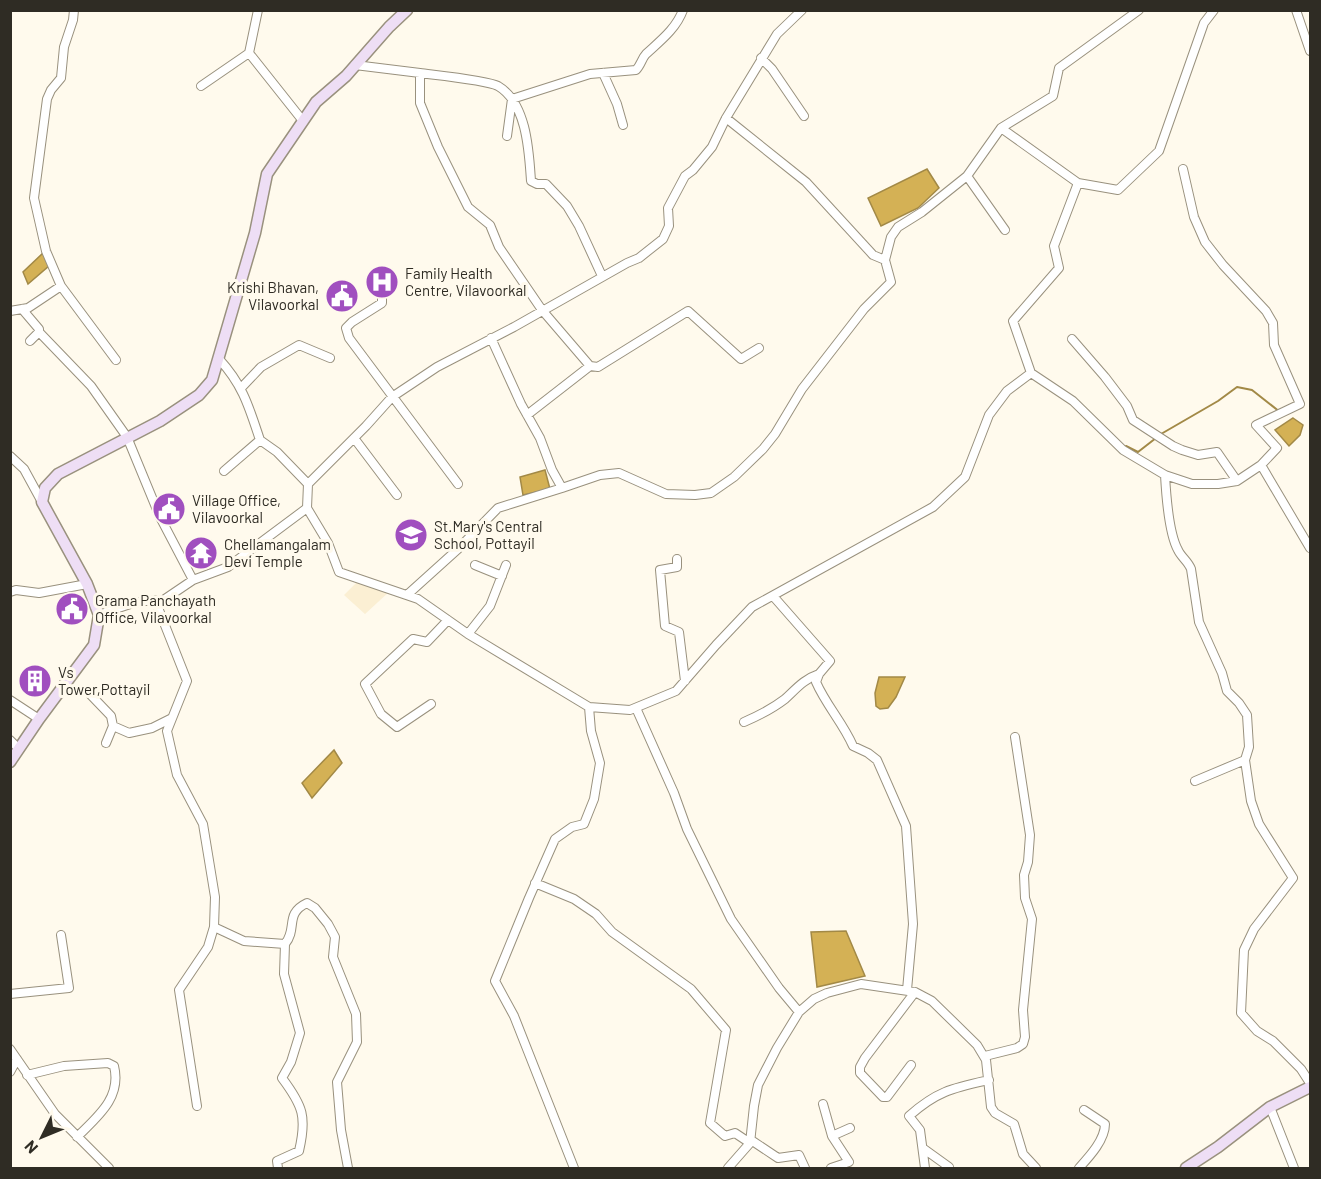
<svg xmlns="http://www.w3.org/2000/svg" width="1321" height="1179" viewBox="0 0 1321 1179" font-family="Barlow,sans-serif">
	<rect width="100%" height="100%" fill="#fffaed"/>
	<path fill="#fbefd3" d="M389 267 396 291 375 298 368 273Z
		M357 582 390 591 365 614 344 595Z"/>
	<path fill="#d4b155" stroke="#a28946" stroke-width="1.5" d="M927 169 939 188 918 208 881 226 868 198Z
		M43 253 50 265 28 284 23 272Z
		M1293 418 1303 425 1300 435 1289 446 1275 430Z
		M545 470 550 489 523 495 520 477Z
		M879 677H905L896 697 888 708 880 709 876 706 875 693Z
		M334 750 342 763 312 798 302 783Z
		M846 931 865 976 817 987 811 932Z"/>
	<g fill="none" stroke-linecap="round" stroke-linejoin="round">
		<path stroke="#a28946" stroke-width="2" d="M1161 434 1218 401 1237 387 1252 390 1280 412
			M1126 446 1138 452 1156 438"/>
		<defs>
			<path id="street" d="M258 10 249 53 303 121
				M1296 10 1310 51
				M761 58 772 69 804 116
				M355 65 420 73V103L438 147 468 207 490 225 499 247 542 310 590 366
				M420 73C435 75 487 80 498 86 527 103 529 152 531 181L537 184H546L567 206 579 226 602 276
				M603 73 617 104 623 125
				M201 86 249 53
				M726 118 806 182 873 255 885 260
				M1001 128 1078 183 1118 190 1159 151 1204 23 1214 10
				M507 136 512 99 590 74 636 70C641 65 642 58 646 54 660 41 676 29 683 10
				M1183 169 1194 217 1205 242 1223 265 1266 311 1273 323 1274 345 1300 404 1256 425 1277 448 1261 465
				M1005 230 967 176 1001 128 1053 96 1059 68 1139 10
				M61 286 46 251 34 198 47 99 51 90 61 78 64 47 73 20 74 10
				M382 297V303L352 322 346 328 349 338 458 484
				M22 309 39 329V332L30 341
				M10 311 28 308 61 286 116 360
				M39 332 91 386 127 437 160 517 193 580
				M491 338 521 404 540 438 552 470 562 488 600 475 619 473 666 494 695 495 711 493 734 477 763 449 775 434 802 389 864 309 891 282 885 260 891 237 898 227 922 212 967 176
				M1072 339 1105 377 1127 406 1133 420 1173 446 1182 450 1198 455 1217 452 1237 481
				M219 359C243 385 249 407 260 440L224 471
				M1031 373 1013 321 1059 268 1054 246 1078 183
				M241 388 261 367 299 345 330 358
				M527 415 590 366 598 367 688 311 741 359 759 348
				M354 438 397 495
				M260 440 277 452 308 484
				M10 456 24 469 42 502
				M1165 475C1166 493 1169 534 1178 550 1181 557 1188 561 1191 569L1199 622 1222 673 1227 691 1239 703 1247 715 1249 747 1245 760 1251 801 1259 824 1293 878 1254 929 1244 950 1241 1013 1257 1031 1273 1041 1301 1069 1310 1083
				M307 508 328 543 339 572 418 599 468 634 589 707 591 731 600 763 594 799 584 824 572 827 555 839 529 898 495 981 514 1016 574 1168
				M677 559V567L660 570 665 626 679 632 685 681
				M475 565 502 576
				M10 592 16 590 39 593 87 584
				M407 595 458 549 498 508 562 488
				M773 596 830 661 819 674 816 682C826 705 843 723 853 746L868 753 877 760 906 826 913 924 907 990
				M155 600 187 681 167 731 177 775 203 824 215 897 214 927 244 941 285 944 284 974 300 1033 291 1062 282 1078C303 1106 307 1117 299 1151L277 1161 278 1168
				M99 615C119 608 141 598 162 601L193 580 228 567 307 508 308 484 366 426 392 397 437 367 514 327 627 263 639 258 663 239 669 226 668 208 685 176 693 170 712 147 726 118 777 34 802 10
				M468 634 490 606 506 565
				M86 690 111 716 113 726 106 743
				M10 700 39 719
				M431 704 397 727 381 714 365 684 413 639 427 642 448 620
				M589 707 630 710 676 691 716 645 752 607 933 507 965 477 989 415 1007 391 1031 373 1073 401 1123 450 1165 475 1192 484H1218L1237 481 1261 465 1310 548
				M636 708 674 793 687 829 731 919 779 988 799 1012 777 1048 758 1085 754 1106 750 1143 728 1168
				M744 722C758 716 772 709 785 699 796 689 804 679 819 674
				M113 726 129 733 152 728 172 718
				M10 740 19 749
				M1195 781 1245 760
				M535 883 574 899 596 914 612 932 691 989 726 1030 710 1123 725 1136 735 1133 750 1143
				M285 944C298 928 284 914 307 903L315 908 328 924 335 937 333 957 356 1014 357 1042 337 1082 341 1130 348 1168
				M10 994 69 988 61 935
				M799 1012 814 999 827 993 861 984 915 992 932 1001 977 1045 986 1060 991 1107 995 1113 1014 1124 1023 1154 1036 1168
				M10 1049 55 1114 109 1168
				M985 1056 1017 1048 1023 1044 1025 1037 1023 1010 1032 919 1025 898 1024 875 1028 862 1030 835 1015 737
				M911 1065 887 1097H883L860 1073V1067L865 1058 915 992
				M10 1072 17 1059
				M27 1075 64 1066 108 1063 114 1066C122 1098 97 1117 77 1137
				M823 1104 832 1136 849 1162 831 1168
				M197 1106 179 990 208 947 214 927
				M1270 1107 1294 1168
				M832 1136 850 1128
				M751 1140 778 1158 799 1155 805 1168
				M924 1149 949 1167
				M925 1168 920 1130 909 1116C937 1091 953 1088 989 1080
				M1079 1168C1089 1157 1105 1140 1105 1124L1084 1110"/>
			<path id="secondary" d="M10 762 39 719 94 645 99 615 87 584 42 502 45 488 58 474 160 421 199 395 212 380 255 233 267 174 316 102 346 76 389 27 407 10
				M1186 1168 1218 1147 1270 1107 1310 1087"/>
		</defs>
		<use href="#street" stroke="#99917e" stroke-width="10"/>
		<use href="#secondary" stroke="#99917e" stroke-width="13"/>
		<use href="#street" stroke="#fff" stroke-width="8"/>
		<use href="#secondary" stroke="#eedef5" stroke-width="10"/>
	</g>
	<defs>
		<symbol id="hospital-disc" viewBox="-11 -11 22 22"><circle r="9.5" fill="#a04fbf" stroke="#fffaed"/><path d="M-5-5h3v3.5h4V-5h3V5h-3V1.5h-4V5h-3Z" fill="#fff"/></symbol>
		<symbol id="civic-disc" viewBox="-11 -11 22 22"><circle r="9.5" fill="#a04fbf" stroke="#fffaed"/><path d="M-.6-6.5H3V-4.5H.6V-3L4-1V1h2V6H-6V1h2V-1L-.6-3ZM-1.2 2.5V6h2.4V2.5Z" fill="#fff"/></symbol>
		<symbol id="school-disc" viewBox="-11 -11 22 22"><circle r="9.5" fill="#a04fbf" stroke="#fffaed"/><path d="M0-5L7-2L0 1L-7-2ZM-4 1L0 2.5L4 1V4Q0 6-4 4Z" fill="#fff"/></symbol>
		<symbol id="temple-disc" viewBox="-11 -11 22 22"><circle r="9.5" fill="#a04fbf" stroke="#fffaed"/><path d="M0-6L5-2H3V0L6.5 2.5H4V6H1.5V3h-3V6H-4V2.5H-6.5L-3 0V-2H-5Z" fill="#fff"/></symbol>
		<symbol id="building-disc" viewBox="-11 -11 22 22"><circle r="9.5" fill="#a04fbf" stroke="#fffaed"/><path d="M-4-6H4V6H1V3H-1V6H-4ZM-2.5-4.3h1.7v1.8h-1.7ZM.8-4.3h1.7v1.8H.8ZM-2.5-1h1.7V.8h-1.7ZM.8-1h1.7V.8H.8Z" fill="#fff"/></symbol>
	</defs>
	<g fill-rule="evenodd">
		<use href="#hospital-disc" x="363" y="263" width="38" height="38"/>
		<use href="#civic-disc" x="323" y="277" width="38" height="38"/>
		<use href="#civic-disc" x="150" y="490" width="38" height="38"/>
		<use href="#school-disc" x="392" y="516" width="38" height="38"/>
		<use href="#temple-disc" x="182" y="534" width="38" height="38"/>
		<use href="#civic-disc" x="53" y="590" width="38" height="38"/>
		<use href="#building-disc" x="16" y="662" width="38" height="38"/>
	</g>
	<g text-anchor="middle" dominant-baseline="central" stroke-width="6" stroke-linejoin="round" paint-order="stroke">
		<g font-size="15" fill="#2f2c24" stroke="#fffaed" text-anchor="start">
			<text x="405" y="273">Family Health<tspan x="405" dy="17">Centre, Vilavoorkal</tspan></text>
			<text x="319" y="287" text-anchor="end">Krishi Bhavan,<tspan x="319" dy="17">Vilavoorkal</tspan></text>
			<text x="192" y="500">Village Office,<tspan x="192" dy="17">Vilavoorkal</tspan></text>
			<text x="434" y="526">St.Mary's Central<tspan x="434" dy="17">School, Pottayil</tspan></text>
			<text x="224" y="544">Chellamangalam<tspan x="224" dy="17">Devi Temple</tspan></text>
			<text x="95" y="600">Grama Panchayath<tspan x="95" dy="17">Office, Vilavoorkal</tspan></text>
			<text x="58" y="672">Vs<tspan x="58" dy="17">Tower,Pottayil</tspan></text>
		</g>
	</g>
	<rect width="1321" height="1179" fill="none" stroke="#2f2c24" stroke-width="24"/>
	<g transform="translate(42 1137) rotate(227)" stroke="#fffaed" stroke-width="4.5" paint-order="stroke">
	<path d="M0-4.5L10 22L0 15L-10 22Z" fill="#2f2c24"/>
	<text y="-9" font-size="16" font-weight="bold" text-anchor="middle" fill="#2f2c24">N</text>
	</g>
</svg>
